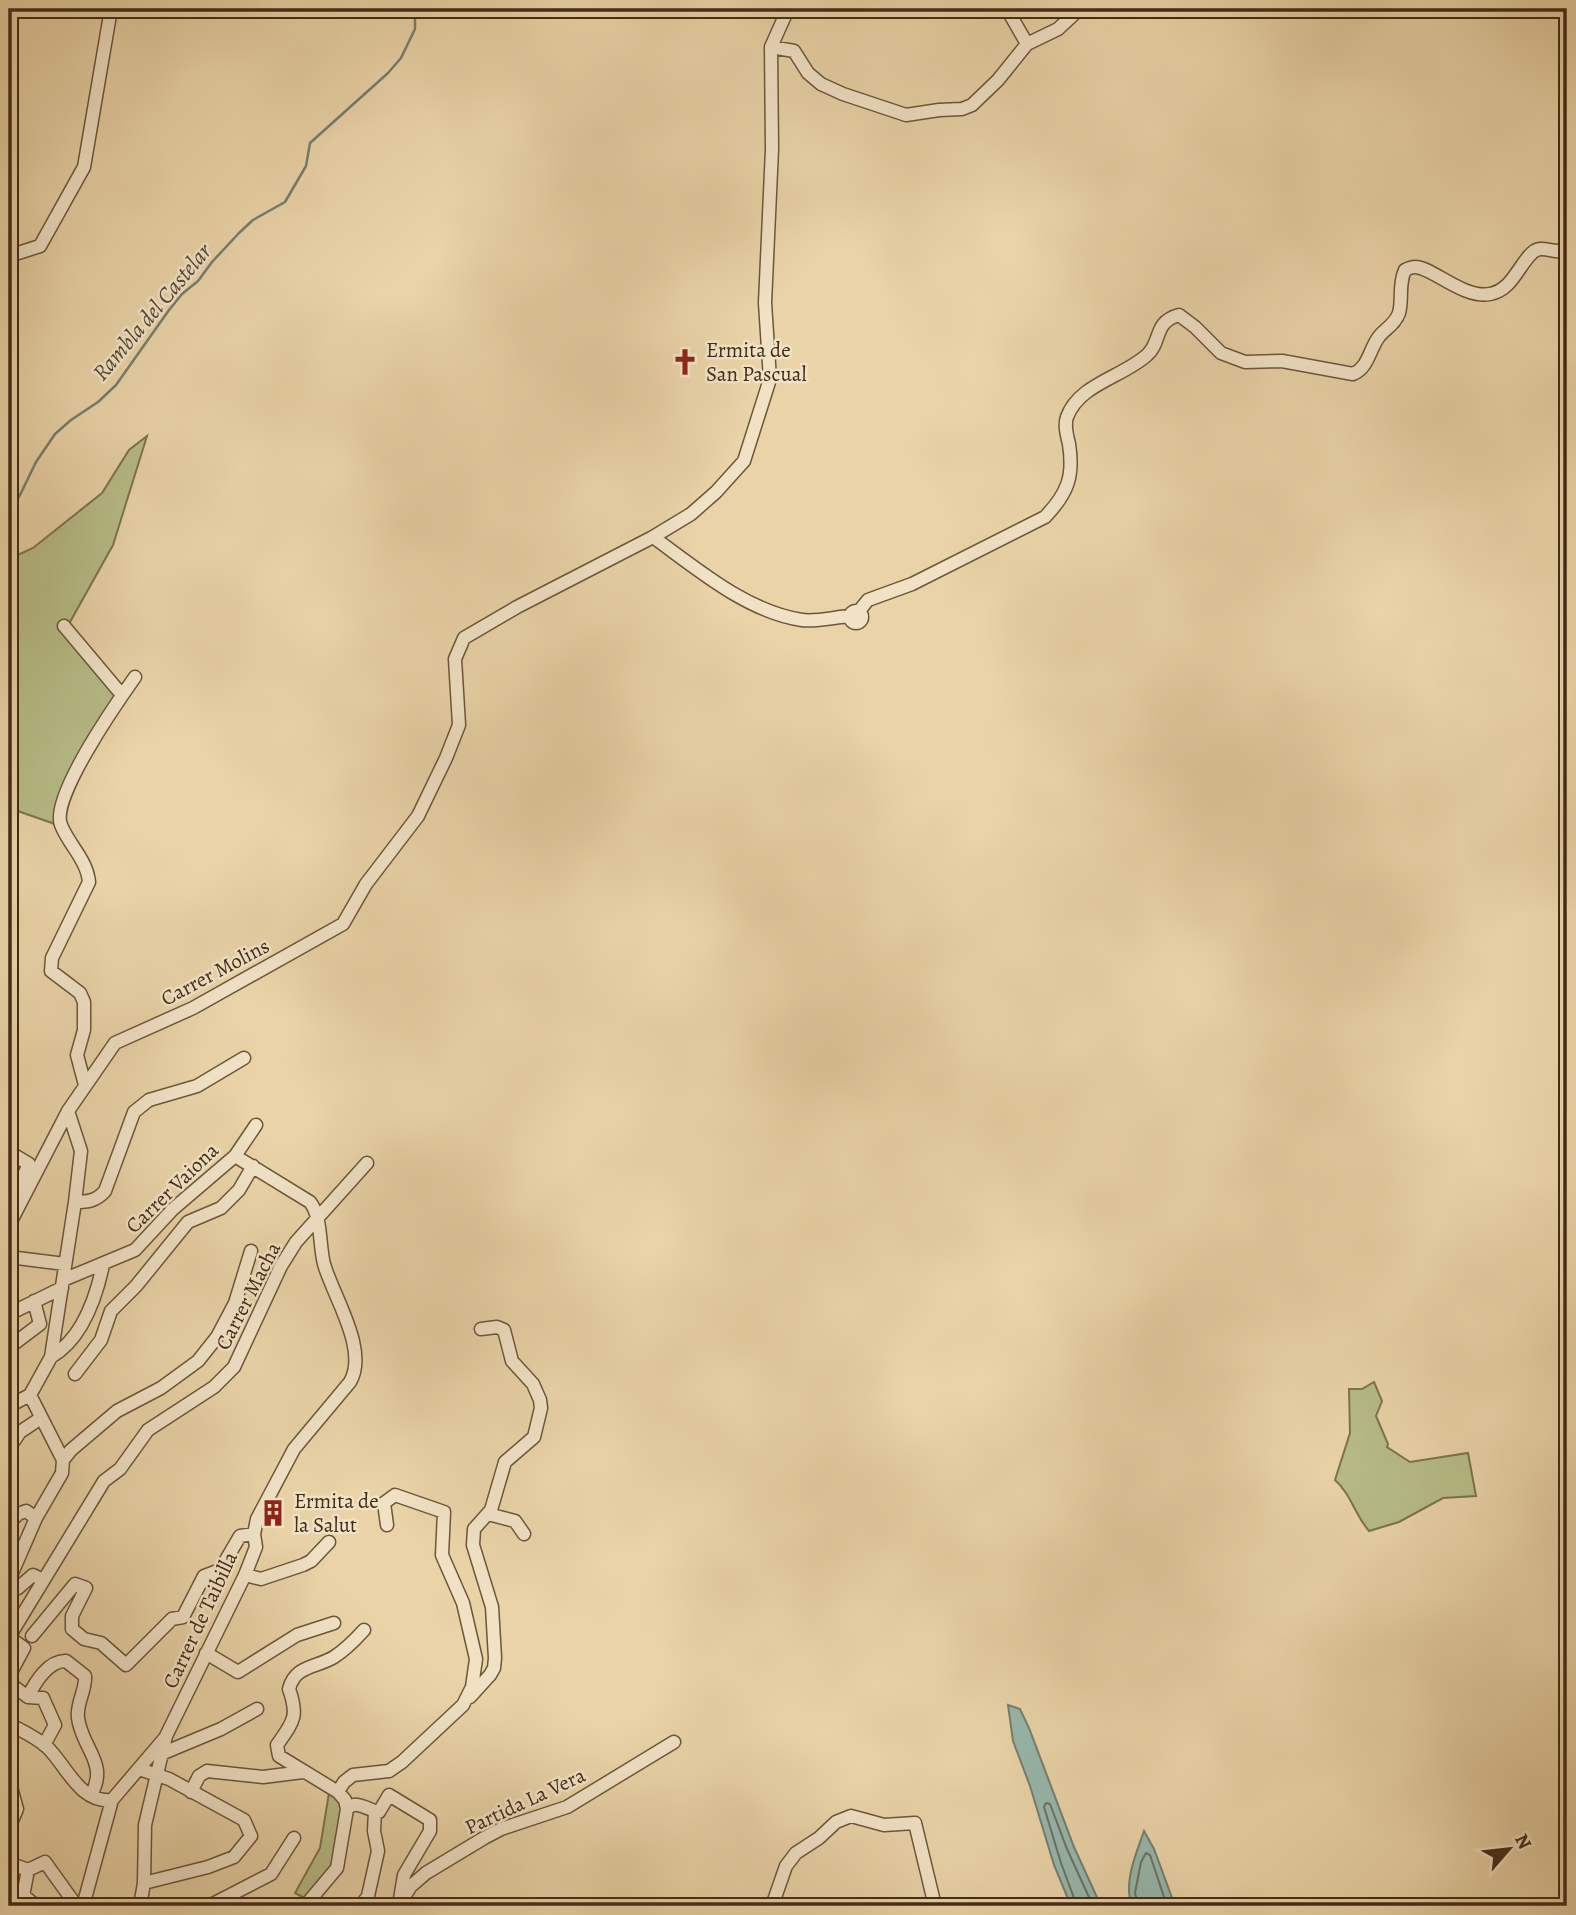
<svg xmlns="http://www.w3.org/2000/svg" width="1576" height="1915" viewBox="0 0 1576 1915" font-family="Alegreya,serif">
	<rect width="100%" height="100%" fill="#e9d3a7"/>
	<filter id="stains"><feTurbulence type="fractalNoise" baseFrequency=".00286" numOctaves="4"/><feColorMatrix values="0 0 0 0 .2 0 0 0 0 .09 0 0 0 0 .02 0 0 0 .5 -.17"/></filter>
	<radialGradient id="worn" r=".72"><stop offset=".6" stop-color="#630" stop-opacity="0"/><stop offset="1" stop-color="#630" stop-opacity=".3"/></radialGradient>
	<path fill="#b7bc87" stroke="#7c744e" stroke-width="2" d="M147 436 113 545 65 631 118 693 70 777 62 830 52 823 9 808V559L33 548 102 493 129 450Z
		M1374 1382 1382 1401 1376 1416 1388 1444 1387 1447 1410 1462 1468 1453 1476 1496 1443 1498 1399 1522 1369 1531C1355 1515 1351 1494 1335 1480L1350 1433 1349 1389H1362Z
		M330 1787 345 1800 337 1868 310 1901 295 1893 320 1848Z"/>
	<path fill="#97b7ac" stroke="#757f70" stroke-width="2" d="M1008 1705 1020 1709 1029 1728 1074 1847 1101 1906H1071L1054 1865 1030 1786 1013 1741Z
		M1144 1831 1154 1849 1175 1906H1132C1123 1883 1136 1854 1144 1831Z"/>
	<g fill="none" stroke-linecap="round" stroke-linejoin="round">
		<path stroke="#6c7261" stroke-width="2" d="M1077 1906 1061 1863 1044 1807 1046 1803 1050 1804 1067 1849 1093 1906
			M1138 1906 1135 1893 1141 1862 1146 1853 1150 1855 1167 1906"/>
		<path stroke="#757f70" stroke-width="2.5" d="M9 511 20 495 36 462 55 434 71 420 98 402 116 385 169 310 182 294 198 281 212 262 239 233 253 220 285 202 306 166 310 143 388 73 401 58 415 29V9"/>
		<defs>
			<path id="minor" d="M1007 9 1027 44
				M771 47 794 51 808 73 821 84 843 94 906 115 939 110 962 109 972 105 998 80 1027 44 1058 29 1073 15 1074 9
				M9 256 40 246 84 167 111 9
				M653 537C696 568 747 612 802 620 816 622 835 617 850 616
				M850 617a6 6 0 1 1 12 0a6 6 0 1 1-12 0Z
				M859 611 868 600 912 584 1045 517C1068 493 1074 476 1069 444 1067 436 1064 425 1067 417 1079 384 1123 377 1147 355 1162 342 1153 322 1179 315L1195 327 1221 353 1245 362 1282 361 1353 374C1368 368 1369 351 1378 338 1384 329 1395 325 1399 313 1403 299 1398 285 1405 270 1407 269 1412 267 1415 267 1432 267 1463 299 1490 294 1512 290 1518 266 1532 253 1542 243 1556 256 1567 249
				M64 626 122 695
				M85 1085 77 1055 84 1030V1002L80 993 51 971 52 958 89 882C87 860 69 845 61 825 50 798 118 701 135 677
				M9 1152 29 1164 13 1198
				M75 1202C88 1202 96 1201 105 1191L134 1112 149 1100 197 1086 244 1058
				M9 1225 68 1111 115 1043 193 1008 343 924 366 884 418 816 446 758 459 725 455 659 464 638 517 607 653 537 691 514 716 492 744 461 770 379 765 303 772 149 771 47 788 9
				M9 1257 65 1264
				M63 1280 135 1250 173 1209 235 1156 256 1125
				M9 1314 62 1288
				M51 1357C82 1339 96 1298 103 1265
				M9 1359 11 1346 40 1324 34 1301
				M75 1374 101 1340 111 1311 136 1286 188 1222 221 1208 239 1190 253 1166
				M9 1406 30 1395
				M9 1448 20 1432 41 1418
				M63 1460 30 1395 51 1357 75 1202 81 1151 68 1111
				M488 1514 515 1521 524 1534
				M9 1523 18 1514 26 1511 36 1518
				M245 1575 261 1579 303 1565 311 1561 329 1542
				M9 1580 36 1518 62 1473 63 1460 71 1450 117 1411 161 1388 198 1361 217 1337 235 1303 251 1251
				M9 1589 18 1588 33 1575 43 1580
				M32 1636 75 1584 86 1588 72 1616V1629L84 1639 101 1643 126 1665 172 1619 183 1617 204 1576 220 1570 240 1536 254 1534
				M9 1637 104 1481 120 1469 148 1430 214 1387 234 1367 281 1266 296 1242 367 1163
				M9 1637 24 1648 9 1676
				M206 1653 238 1672 297 1635 334 1623
				M9 1683 28 1697 43 1698 55 1725 44 1745
				M28 1697C35 1682 49 1660 66 1661L85 1676C86 1691 76 1703 78 1718 82 1749 109 1763 91 1795
				M470 1697 490 1675 494 1668 495 1658 492 1607 473 1545 474 1529 491 1510 505 1462 534 1437 541 1408 540 1400 533 1384 512 1361 504 1330 497 1327 481 1329
				M9 1724C22 1731 36 1737 47 1747 67 1766 79 1803 112 1800L164 1739
				M161 1754 221 1729 257 1709
				M139 1769 169 1779 244 1820 251 1836 234 1857 208 1867 144 1883
				M9 1780 17 1809 9 1828
				M191 1792 199 1776 207 1771 263 1777 303 1772
				M338 1792 344 1782 353 1775 389 1771 402 1762 463 1705 472 1687 476 1659 463 1603 442 1555 444 1512 395 1495 384 1503 387 1525
				M347 1809C357 1799 367 1810 379 1812L389 1795 430 1820V1831L404 1875 400 1899
				M9 1863 28 1870 45 1862 73 1901 81 1906
				M23 1895 36 1906
				M400 1903 411 1886 426 1873 484 1838 501 1829 567 1807 674 1742
				M21 1906 28 1870
				M83 1906 112 1800
				M140 1906 144 1883 145 1825 166 1736 245 1575 256 1547 254 1534 257 1519 294 1449 350 1382C369 1350 333 1296 324 1264 319 1245 322 1217 310 1202L235 1156
				M209 1906 271 1874 294 1838
				M305 1906 337 1868 347 1809 345 1800 338 1792 279 1756 277 1745C293 1722 299 1717 289 1689 295 1665 316 1668 334 1657 345 1650 355 1640 364 1630
				M361 1906 368 1896 378 1851 374 1831 375 1811
				M772 1906 786 1866 796 1853 819 1838 836 1822 851 1816 884 1825 915 1823 935 1906"/>
		</defs>
		<use href="#minor" stroke="#6c563a" stroke-width="15"/>
		<use href="#minor" stroke="#f1e2c6" stroke-width="12"/>
	</g>
	<defs>
		<symbol id="church-bare" viewBox="-9 -9 18 18"><path d="M-1.2-6h2.4v3.5h3.3v2.4h-3.3V6h-2.4V-.1h-3.3v-2.4h3.3Z" fill="#8f2418" stroke="#f1e2c6" stroke-width="2.5" paint-order="stroke"/></symbol>
		<symbol id="building-bare" viewBox="-9 -9 18 18"><path d="M-4-6H4V6H1V3H-1V6H-4ZM-2.5-4.3h1.7v1.8h-1.7ZM.8-4.3h1.7v1.8H.8ZM-2.5-1h1.7V.8h-1.7ZM.8-1h1.7V.8H.8Z" fill="#8f2418" stroke="#f1e2c6" stroke-width="2.5" paint-order="stroke"/></symbol>
	</defs>
	<g fill-rule="evenodd">
		<use href="#church-bare" x="666" y="343" width="38" height="38"/>
		<use href="#building-bare" x="254" y="1494" width="38" height="38"/>
	</g>
	<g text-anchor="middle" dominant-baseline="central" stroke-width="5" stroke-linejoin="round" paint-order="stroke">
		<g font-size="21" fill="#422c16" stroke="#f1e2c6" text-anchor="start">
			<text x="706" y="350">Ermita de<tspan x="706" dy="24">San Pascual</tspan></text>
			<text x="294" y="1501">Ermita de<tspan x="294" dy="24">la Salut</tspan></text>
		</g>
		<g font-size="21" fill="#422c16" stroke="#f1e2c6">
			<text transform="translate(215 972) rotate(-28)">Carrer Molins</text>
			<text transform="translate(172 1188) rotate(-44)">Carrer Vaiona</text>
			<text transform="translate(248 1296) rotate(-63)">Carrer Macha</text>
			<text transform="translate(200 1620) rotate(-65)">Carrer de Taibilla</text>
			<text transform="translate(525 1801) rotate(-25)">Partida La Vera</text>
		</g>
		<g font-size="23" font-style="italic" fill="#534834" stroke="#f1e2c6">
			<text transform="translate(152 312) rotate(-50)">Rambla del Castelar</text>
		</g>
	</g>
	<rect width="1576" height="1915" fill="none" stroke="#e9d3a7" stroke-width="35"/>
	<rect x="10" y="10" width="1555" height="1894" fill="none" stroke="#422c16" stroke-width="3.5"/>
	<rect x="18" y="18" width="1541" height="1880" fill="none" stroke="#422c16" stroke-width="2"/>
	<g transform="translate(1509 1849) rotate(62)" stroke="#f1e2c6" stroke-width="5" paint-order="stroke">
	<path d="M0-5L12 26L0 18L-12 26Z" fill="#422c16"/>
	<text y="-10" font-size="19" font-weight="bold" text-anchor="middle" fill="#422c16">N</text>
	</g>
	<rect width="100%" height="100%" filter="url(#stains)"/>
	<rect width="100%" height="100%" fill="url(#worn)"/>
</svg>
